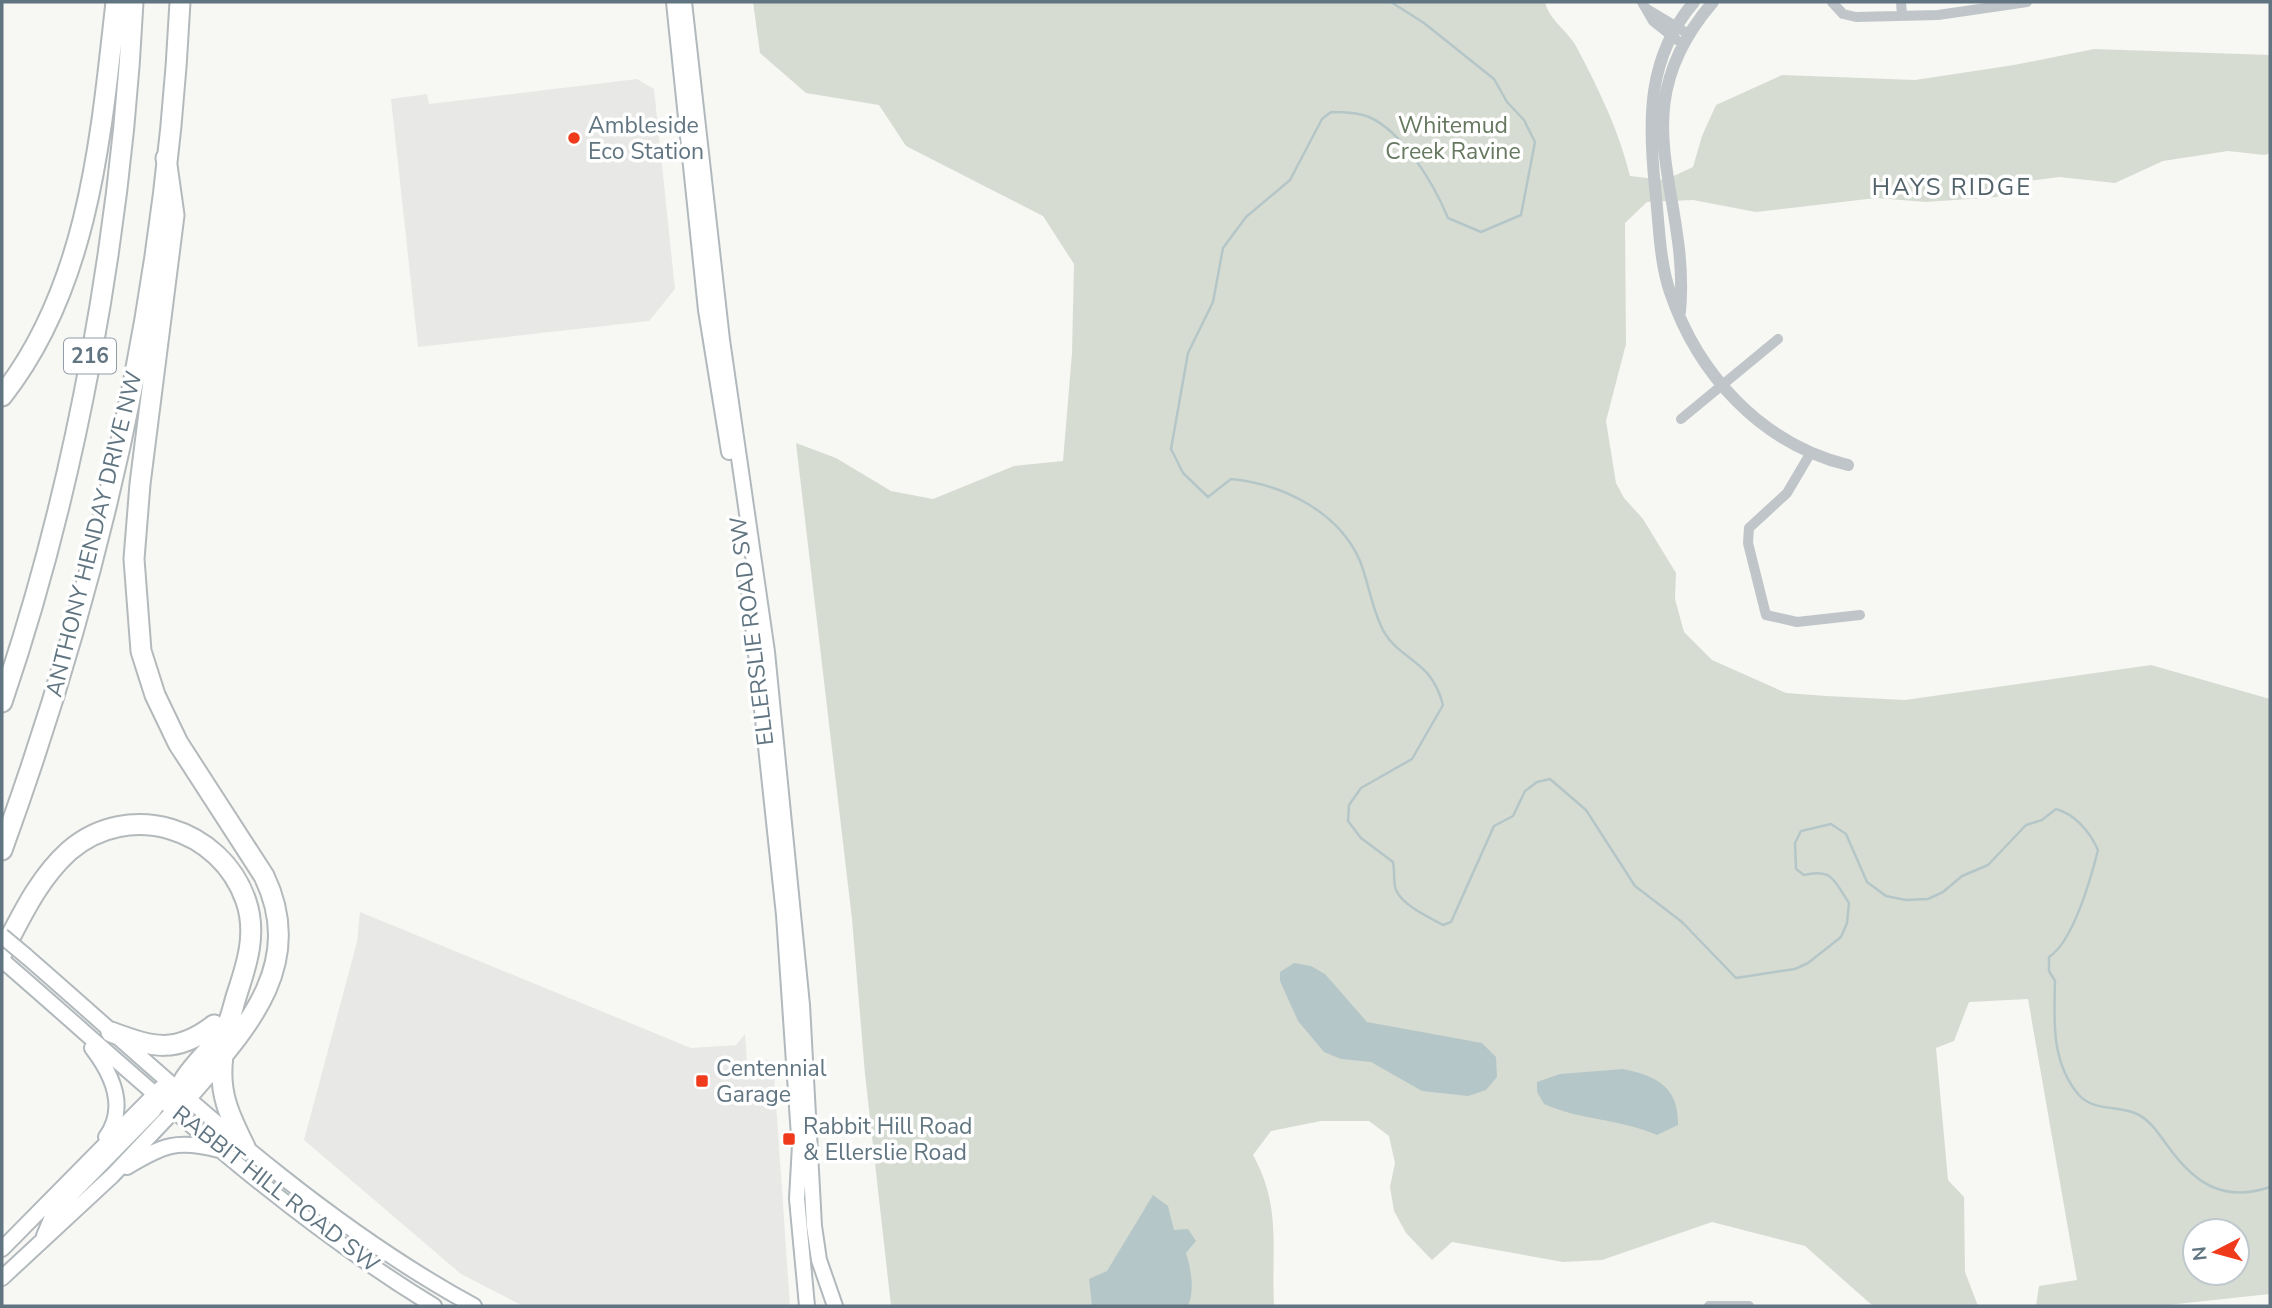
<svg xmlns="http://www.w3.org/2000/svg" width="2272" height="1308" viewBox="0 0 2272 1308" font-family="'Nunito Sans',sans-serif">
	<rect width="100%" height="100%" fill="#f7f7f3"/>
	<path fill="#e8e8e7" d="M637 79 654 89 675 289 649 321 418 347 391 99 427 94 429 104Z
		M360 912 691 1048 736 1045 745 1034 747 1061 773 1060 790 1306H523L461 1274 304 1140 357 942Z"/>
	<path fill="#d7dcd2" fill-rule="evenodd" d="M753 2H1545C1549 20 1567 30 1576 46 1598 88 1619 130 1630 176L1665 180 1693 167 1702 136 1716 105 1782 75 1915 80 2014 65 2094 49 2270 55V153L2265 155 2228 151 2163 161 2115 183 2059 177 2021 182 1997 197 1926 202 1876 198 1756 212 1693 200 1647 202 1625 223 1626 344 1606 421 1616 483 1624 498 1643 519 1676 573 1675 599 1684 632 1712 660 1786 693 1827 696 1905 700 2151 665 2270 699V1294L2158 1306H2036L2039 1286 2077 1280 2028 999 1969 1002 1954 1041 1936 1048 1948 1180 1964 1197 1965 1272 1978 1306H1873L1805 1246 1712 1222 1602 1260 1563 1262 1452 1242 1432 1260 1406 1233 1394 1211 1390 1187 1395 1163 1389 1136 1369 1121H1321L1271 1131 1253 1155C1282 1207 1271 1249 1274 1306H891L865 1074 852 919 796 443 836 458 891 491 933 499 1014 466 1063 461 1072 353 1074 264 1043 216 906 146 879 105 806 93 760 53ZM2195 1231H2237V1273H2195Z"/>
	<path fill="#b5c6c8" d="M1294 963 1311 966 1325 974 1367 1022 1482 1043 1496 1057 1497 1077 1486 1090 1468 1096 1422 1091 1371 1062 1341 1059 1324 1052 1298 1021 1280 981V972Z
		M1623 1069C1656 1076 1679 1086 1678 1125L1657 1135C1617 1118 1583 1121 1544 1104L1537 1092V1082L1560 1074Z
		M1153 1195 1168 1206 1174 1230 1188 1229 1196 1241 1186 1253C1191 1269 1195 1290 1188 1306H1092L1089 1279 1107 1271Z"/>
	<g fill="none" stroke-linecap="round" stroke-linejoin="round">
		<path stroke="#b5c6c8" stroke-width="2.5" d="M1391 2 1424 23 1494 79 1507 102 1524 120 1535 142 1521 215 1481 232 1448 218C1434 184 1403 132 1369 117 1358 112 1343 112 1331 112L1322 119 1290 180 1246 217 1223 248 1213 302 1188 353 1171 449 1183 473 1208 497 1231 479C1283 484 1339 512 1360 561 1369 584 1372 610 1384 632 1402 662 1431 659 1443 705L1412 759 1361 788 1349 805 1348 821 1361 838 1393 862C1395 871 1393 883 1396 890 1403 906 1429 917 1443 925L1451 922 1494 826 1513 816 1525 791 1537 782 1550 779 1586 810 1635 886 1682 922 1736 978 1795 969 1808 963 1841 937 1847 923 1849 903C1834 881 1833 868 1804 875L1796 869 1795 843 1801 831 1831 824 1846 834 1867 882 1886 896 1906 900 1928 899 1943 892 1962 876 1988 865 2026 825 2042 820 2056 809C2075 814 2090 832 2098 850 2091 878 2073 942 2049 957V971L2055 981C2054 1021 2051 1061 2078 1094 2093 1112 2118 1105 2137 1114 2150 1120 2159 1134 2167 1145 2194 1183 2223 1203 2270 1187"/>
		<defs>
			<path id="secondary" d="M674 2 706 310 729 452
				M684 2 722 340 767 652 802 1005 814 1226 819 1260 835 1306
				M747 569 784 915 800 1151
				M26 956C169 1080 307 1215 474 1306
				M2 960C141 1080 276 1210 434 1306
				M92 1048C112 1074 128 1107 106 1137
				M800 1145 797 1199 807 1306
				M127 1167C163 1145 177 1139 219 1150
				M44 1236 54 1212 153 1111 165 1093
				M2 1249 161 1088
				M2 1278 112 1176 181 1103"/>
			<path id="motorway" d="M166 158 174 215 140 484 134 559 141 651 155 695 178 743 264 876C308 967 243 1032 187 1097
				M2 396C89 286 101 136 116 2
				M2 702C76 486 122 230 133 2
				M2 850C101 578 166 292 180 2
				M2 953C21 917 38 879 69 851 129 799 221 828 246 901 257 933 247 964 237 994 233 1006 231 1019 225 1030 208 1055 176 1076 174 1109
				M111 1032C154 1048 176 1054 214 1025
				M223 1056C218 1092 229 1115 245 1147"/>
		</defs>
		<use href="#secondary" stroke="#b1b9bd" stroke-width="18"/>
		<use href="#motorway" stroke="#b4b9bc" stroke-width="23"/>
		<path stroke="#bfc5c8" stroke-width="10" d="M1642 2 1653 21 1677 40
			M1832 2 1843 14 1856 17 1938 15 2027 2
			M1901 2 1902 16
			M1647 9 1690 35
			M1681 419 1778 339
			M1810 454 1787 493 1749 528 1748 543 1766 615 1797 622 1860 615
			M1709 1306H1749"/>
		<path stroke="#bfc5c8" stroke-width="12" d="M1694 2C1647 57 1648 120 1655 187 1659 221 1659 260 1670 292 1698 375 1762 444 1848 465
			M1680 312C1691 192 1617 113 1713 2"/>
		<use href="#secondary" stroke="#fff" stroke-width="14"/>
		<use href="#motorway" stroke="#fff" stroke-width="19"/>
		<defs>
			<path id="secondary-bridge" d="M2 936 26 956"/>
		</defs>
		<use href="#secondary-bridge" stroke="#b1b9bd" stroke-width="18" stroke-linecap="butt"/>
		<use href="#secondary-bridge" stroke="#fff" stroke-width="14"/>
	</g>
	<g fill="#ef3a1b" stroke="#fff" stroke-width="2.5">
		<circle cx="574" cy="138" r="7"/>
		<rect x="695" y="1074" width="14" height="14" rx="3.5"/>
		<rect x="782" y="1132" width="14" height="14" rx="3.5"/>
	</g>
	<g text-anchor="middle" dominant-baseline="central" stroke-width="7" stroke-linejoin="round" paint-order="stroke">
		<rect fill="#fff" stroke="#909ea7" stroke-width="2" x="64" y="338.5" width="52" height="35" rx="5"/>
		<g font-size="21" font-weight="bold" fill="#607581">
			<text x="90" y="356">216</text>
		</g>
		<g font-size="23" fill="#607581" stroke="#fff" text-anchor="start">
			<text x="588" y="125">Ambleside<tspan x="588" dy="26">Eco Station</tspan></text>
			<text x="716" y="1068">Centennial<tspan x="716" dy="26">Garage</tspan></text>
			<text x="803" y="1126">Rabbit Hill Road<tspan x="803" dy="26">&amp; Ellerslie Road</tspan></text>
		</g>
		<g font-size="23" fill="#66785f" stroke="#fff">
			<text x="1453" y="125">Whitemud<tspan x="1453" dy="26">Creek Ravine</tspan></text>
		</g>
		<g font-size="23" fill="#607581" stroke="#fff">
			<text transform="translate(94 534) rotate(-76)">ANTHONY HENDAY DRIVE NW</text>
			<text transform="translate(752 631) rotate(-97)">ELLERSLIE ROAD SW</text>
			<text transform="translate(276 1189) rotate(38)">RABBIT HILL ROAD SW</text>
		</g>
		<g font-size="24" letter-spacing="2" fill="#52626b" stroke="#fff">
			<text x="1952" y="187">HAYS RIDGE</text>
		</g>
	</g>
	<rect width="2272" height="1308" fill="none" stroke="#607581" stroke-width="7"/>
	<g transform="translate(2216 1252) rotate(264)"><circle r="33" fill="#ffffff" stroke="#bfc8cd" stroke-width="2"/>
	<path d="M0-5L12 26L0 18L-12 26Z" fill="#ef3a1b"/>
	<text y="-10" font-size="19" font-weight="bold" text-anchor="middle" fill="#607581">N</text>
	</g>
</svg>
